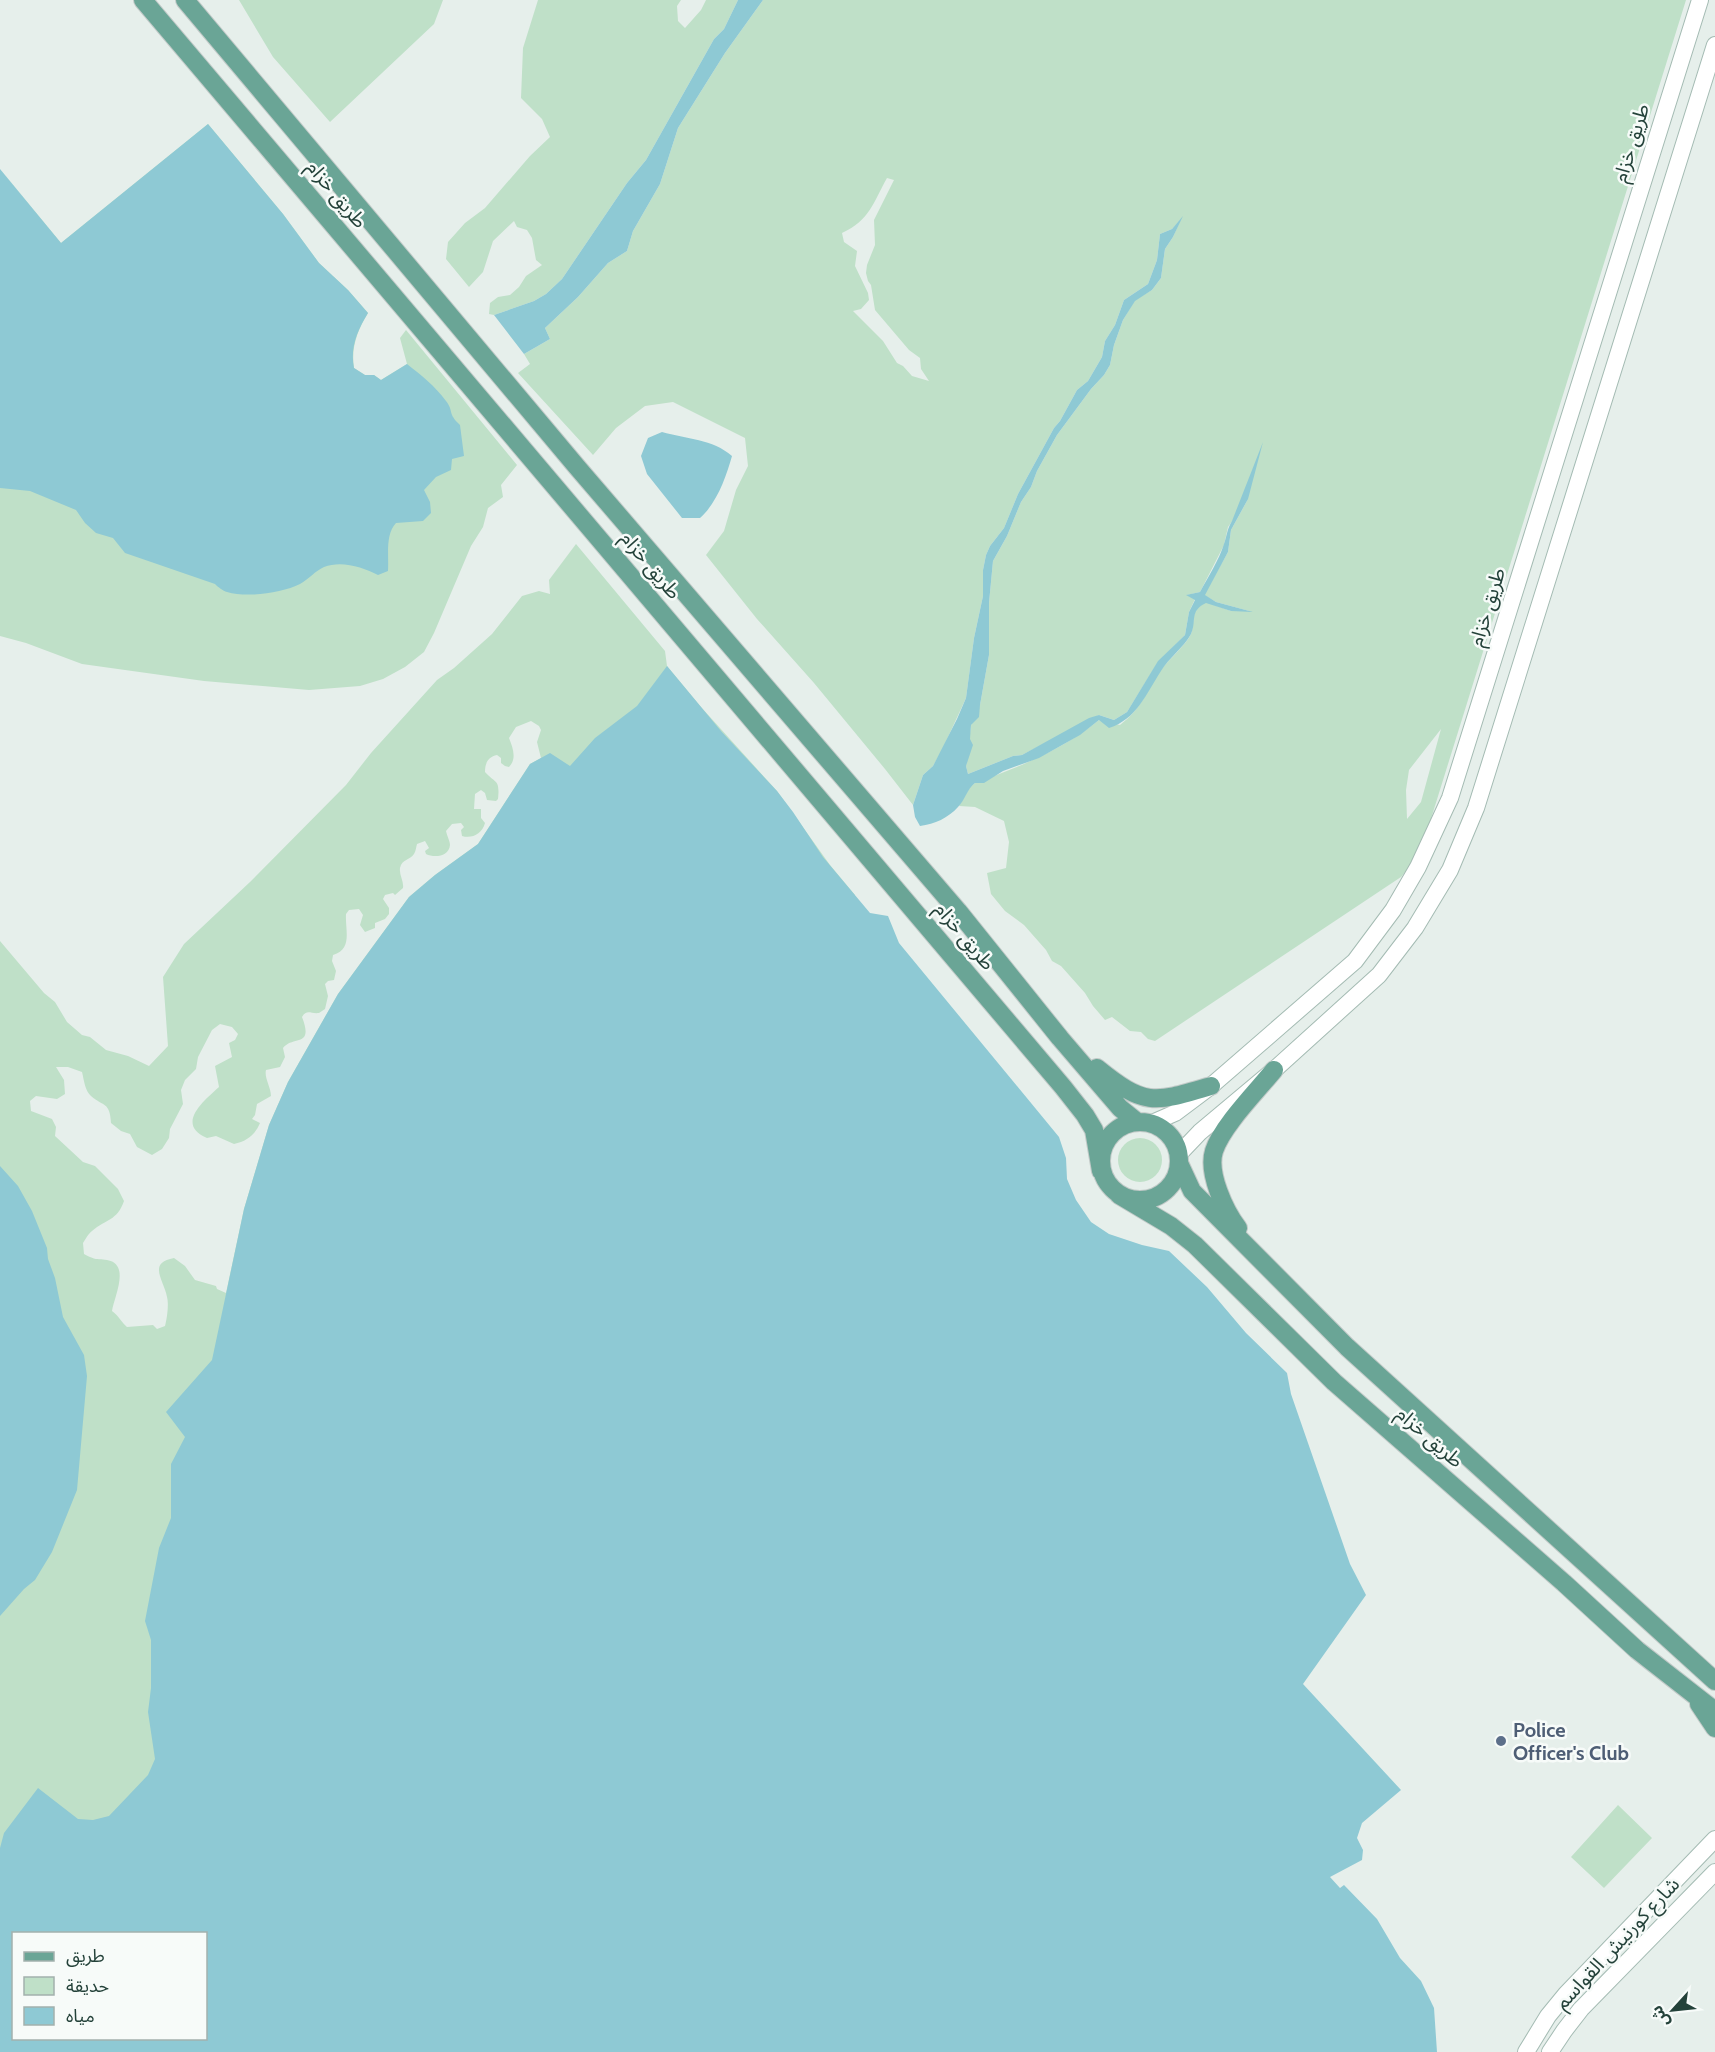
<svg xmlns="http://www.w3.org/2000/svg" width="1715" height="2052" viewBox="0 0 1715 2052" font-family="Cabin,'Noto Sans Arabic',sans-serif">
	<rect width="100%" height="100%" fill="#e6efeb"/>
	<path fill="#bfe0c8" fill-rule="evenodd" d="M239 0H443L434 24 330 122 273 57Z
		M538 0H681L677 6 678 21 685 28 701 10 706 0H738L724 29 714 39 646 160 627 183 562 279 546 294 534 301 494 315 489 314 490 303 498 297 510 295 519 287 526 276 542 265 536 260 532 238 527 230 517 227 514 221 493 241 483 272 469 287 446 259 448 242 465 223 485 208 530 156 550 137 542 119 521 98 523 48Z
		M763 0H1686L1420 854 1401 877 1155 1041 1148 1039 1141 1032 1130 1031 1112 1017 1105 1020 1093 1006 1085 993 1061 966 1052 961 1046 950 1024 925 1005 911 991 894 987 873 1006 868 1009 842 1004 821 975 807 959 806 970 787 975 783C1019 767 1062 750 1099 720L1120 725C1142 708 1146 692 1161 670 1169 659 1186 645 1191 634 1196 620 1189 611 1206 602L1231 611H1249L1216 602 1204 595 1228 552 1231 530 1248 499 1228 527 1224 545 1200 592 1187 595 1195 599 1189 612 1185 635 1158 662 1127 712 1114 720 1099 715 1022 755 1013 756 968 774 966 766 971 725 980 705 989 655V603L993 561 1007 536 1021 502 1031 487 1037 471 1057 435 1091 389 1104 375 1110 365 1114 345 1123 320 1135 300 1152 290 1161 278 1165 249 1173 237 1181 219 1172 229 1160 234 1157 260 1148 284 1124 300 1115 325 1105 341 1102 357 1088 381 1077 390 1060 421 1054 428 1018 494 1004 528 990 546 986 555 983 570V596L974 638 966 698 942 750 933 766 923 775 913 805 885 769 814 683 757 619 706 555 724 531 736 490 748 466 745 438 673 402 645 406 616 428 593 455 518 373 530 364 524 354 550 339 545 328 578 297 608 263 627 251 633 231 660 184 678 128 725 53ZM887 178 894 180 874 220 875 245 867 265 866 273 868 281 871 285 875 310 909 350 920 358 921 369 929 381 912 376 903 366 897 363 883 341 853 311 861 309 869 300 868 293 855 266 857 251 844 242 842 233C870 220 873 203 887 178ZM1441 729 1421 802 1407 819 1406 790 1409 770Z
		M208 124 283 214 319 263 348 290 368 313C357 331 351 348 354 368L365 375H374L381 380 407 364 400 338 406 330 517 465 501 485 503 497 488 508 483 527 471 546 434 633 424 652 405 667 383 679 360 686 309 690 204 681 82 664 26 643 0 636V452L298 536 0 169 61 243Z
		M576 544 665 651 667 666 701 707 777 791 830 865 855 895 222 1703 0 1950V941L44 993 55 1002 67 1022 82 1035 90 1037 106 1050 128 1056 149 1066 168 1046 163 977 184 944 250 882 346 785 371 753 437 680 454 668 492 634 522 596 539 591 550 594 549 580ZM531 721 539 726 541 730 537 742 541 758 530 764 478 844 435 875 409 897 338 994 288 1082 269 1125 244 1209 226 1293 217 1289 216 1286 195 1280 185 1266 174 1258C147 1263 164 1280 167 1297 169 1304 167 1319 165 1326L157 1329 153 1325 127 1327C122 1323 119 1316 112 1311 114 1297 131 1264 107 1260 95 1258 97 1261 84 1254L83 1243C85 1240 88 1234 92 1231 106 1219 117 1221 124 1201L118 1189 95 1166 83 1162 55 1136 56 1127 52 1119 31 1111 30 1101 36 1096 57 1099 65 1094 64 1080 56 1067H68L82 1072C84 1080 85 1091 91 1096 104 1107 110 1102 111 1123L121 1131 130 1134 137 1147 152 1155 162 1149 169 1138 170 1129 183 1104 181 1090 185 1080 196 1069 198 1057 212 1030 220 1024 232 1027 238 1034 235 1040 229 1043 232 1057 215 1066 219 1087C206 1099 174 1124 207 1138L216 1136 234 1144C247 1141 255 1135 260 1123L252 1119 255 1115 257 1104 271 1096C271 1087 264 1078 266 1070L280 1067 285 1057 283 1048C293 1035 314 1048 302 1017 307 1009 310 1014 319 1013L325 1009 328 996 325 984 328 981 334 980 336 971 332 961 333 955C353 949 345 930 346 914L349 910 359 909 363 915 360 925 365 932 375 928V923L385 919 389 914V908L383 899 385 895 393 893 395 895 403 888C404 881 399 875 400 868 402 859 410 860 414 854 416 851 416 847 417 844L425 841 429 848 425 851 426 854C434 858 449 857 450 845 450 841 447 836 446 831L452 824 461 823 464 827 461 830 462 836C472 839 482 834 485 823L481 818V809H474L475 794 481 790 485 793 487 800 496 801 498 799C500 779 496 784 485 772 485 763 488 757 497 755L501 758V763L505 766 509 767C517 759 513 748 509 738L516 727Z
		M1118 1160a22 22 0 1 1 44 0a22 22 0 1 1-44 0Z
		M1618 1805 1652 1838 1604 1888 1571 1857Z"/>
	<path fill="#8ec9d4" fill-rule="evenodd" d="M738 0H763L725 53 678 128 660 184 633 231 627 251 608 263 578 297 545 328 550 339 524 354 494 315 534 301 546 294 562 279 627 183 646 160 714 39 724 29Z
		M208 124 283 214 319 263 348 290 368 313C357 331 350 348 354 368L365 375H374L381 380 407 364C421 375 435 386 446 401 454 411 447 413 460 425L464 456 452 459 451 470 436 477 424 490 430 502 431 513 423 521 396 523C385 535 389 555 388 571L378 575C363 567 341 560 324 567 315 571 309 579 300 584 282 593 247 598 227 592 223 591 218 587 215 584L125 553 113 538 96 533 85 523 76 510 30 491 0 488V169L61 243Z
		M1183 216 1173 237 1165 249 1161 278 1152 290 1135 301 1123 320 1114 345 1110 365 1104 375 1091 389 1057 435 1037 471 1031 487 1021 502 1007 536 993 561 989 603V655L980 705 979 717 971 725 970 739 973 745 966 766 968 774 1013 756 1022 755 1089 718 1099 715 1114 720 1127 712 1158 661 1185 635 1189 612 1195 600 1186 595 1200 592C1208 577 1219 560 1224 544 1227 535 1227 529 1232 521L1263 442 1248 499 1231 530 1228 552 1205 595 1216 602 1253 612 1231 611 1206 603C1189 611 1197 621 1191 634 1185 646 1168 659 1161 671 1146 694 1137 719 1109 728L1099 720 1080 735 1039 758 1003 771 984 783H975C967 789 965 800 958 807 948 818 935 824 920 826L915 817 913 805 923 775 933 766 957 719 966 698 974 638 983 596V570L986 555 990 546 1004 528 1018 494 1054 428 1060 421 1077 390 1088 381 1102 357 1105 341 1115 325 1124 300 1148 284 1157 260 1160 234 1172 229Z
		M662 432C686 439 713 439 732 456 726 477 717 503 700 518H682L647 474 641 456 648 438Z
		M667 666 721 731 777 791 793 812 823 857 870 913 888 916 899 943 1059 1137 1066 1158 1067 1179 1076 1200 1091 1222 1109 1234 1142 1245 1169 1251 1207 1287 1246 1333 1287 1373 1291 1394 1350 1564 1366 1595 1303 1684 1401 1790 1362 1823 1357 1838 1363 1850 1362 1860 1330 1877 1340 1888 1344 1885 1377 1919 1400 1958 1421 1981 1434 2008 1437 2052H0V1848L4 1833 38 1788 78 1819 93 1820 109 1816 148 1775 155 1759 148 1712 151 1688V1640L145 1621 159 1548 171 1518V1464L185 1437 166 1412 212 1360 244 1209 269 1125 288 1082 338 994 409 897 435 875 478 844 530 764 550 753 570 766 595 738 637 706ZM14 1934H206V2038H14Z
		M0 1166 18 1186 32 1211 47 1248 48 1259 55 1278 63 1317 84 1355 87 1376 77 1490 52 1552 35 1580 24 1589 0 1616Z"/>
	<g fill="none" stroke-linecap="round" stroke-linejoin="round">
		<defs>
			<path id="secondary" d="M1152 1123 1175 1113 1211 1086 1355 961 1393 910 1418 867 1450 798 1700 0
				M1179 1154 1200 1132 1274 1070 1379 975 1415 928 1450 870 1476 808 1715 45
				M1526 2052 1548 2016 1566 1994 1715 1839
				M1550 2052 1564 2031 1581 2009 1715 1872"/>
			<path id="primary" d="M143 0 1063 1087 1085 1115 1094 1130 1101 1171
				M185 0 577 467 958 911 1060 1038 1120 1108 1136 1121
				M1097 1068C1145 1107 1154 1103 1211 1086
				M1101 1161a39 39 0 1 1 78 0a39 39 0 1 1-78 0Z
				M1179 1163 1192 1191 1347 1347 1715 1681
				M1119 1195 1171 1226 1195 1245 1334 1382 1564 1583 1637 1650 1715 1711
				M1238 1228C1225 1211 1207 1173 1214 1151 1222 1126 1257 1091 1274 1070
				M1699 1704 1715 1728"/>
		</defs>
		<use href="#secondary" stroke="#a4bbb3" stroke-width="18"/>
		<use href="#primary" stroke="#c2cac8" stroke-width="20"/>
		<use href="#secondary" stroke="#fff" stroke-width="16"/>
		<use href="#primary" stroke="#6aa596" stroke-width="18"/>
	</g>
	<circle fill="#5c6f8a" stroke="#f7fbf9" stroke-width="2" cx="1501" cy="1741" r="6"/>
	<g text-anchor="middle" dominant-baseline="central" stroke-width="5" stroke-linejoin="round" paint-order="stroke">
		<g font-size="20" fill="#24423a" stroke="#f7fbf9">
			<text transform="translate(1631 143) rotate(-73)">طريق خزام</text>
			<text transform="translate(337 194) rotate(50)">طريق خزام</text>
			<text transform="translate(651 565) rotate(50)">طريق خزام</text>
			<text transform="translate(1487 607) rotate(-73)">طريق خزام</text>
			<text transform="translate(965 936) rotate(50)">طريق خزام</text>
			<text transform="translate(1430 1437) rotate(41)">طريق خزام</text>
			<text transform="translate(1617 1943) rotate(-47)">شارع كورنيش القواسم</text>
		</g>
		<g font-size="20" font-weight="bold" fill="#4e5e75" stroke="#f7fbf9" text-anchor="start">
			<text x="1513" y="1730">Police<tspan x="1513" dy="23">Officer's Club</tspan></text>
		</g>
	</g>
	<rect x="12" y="1932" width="195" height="108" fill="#f7fbf9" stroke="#a3b1ad" stroke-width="1.5"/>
	<rect x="24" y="1952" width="30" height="9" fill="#6aa596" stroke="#a3b1ad" stroke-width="1.5"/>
	<text x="66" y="1962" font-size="18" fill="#24423a">طريق</text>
	<rect x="24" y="1977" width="30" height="18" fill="#bfe0c8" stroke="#a3b1ad" stroke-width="1.5"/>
	<text x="66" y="1992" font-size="18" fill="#24423a">حديقة</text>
	<rect x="24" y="2007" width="30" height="18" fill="#8ec9d4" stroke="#a3b1ad" stroke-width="1.5"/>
	<text x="66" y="2022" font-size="18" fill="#24423a">مياه</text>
	<g transform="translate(1673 2010) rotate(243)" stroke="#f7fbf9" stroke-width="4.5" paint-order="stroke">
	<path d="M0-4.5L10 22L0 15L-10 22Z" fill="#24423a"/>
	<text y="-9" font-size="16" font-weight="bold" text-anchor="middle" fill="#24423a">ش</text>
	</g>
</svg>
